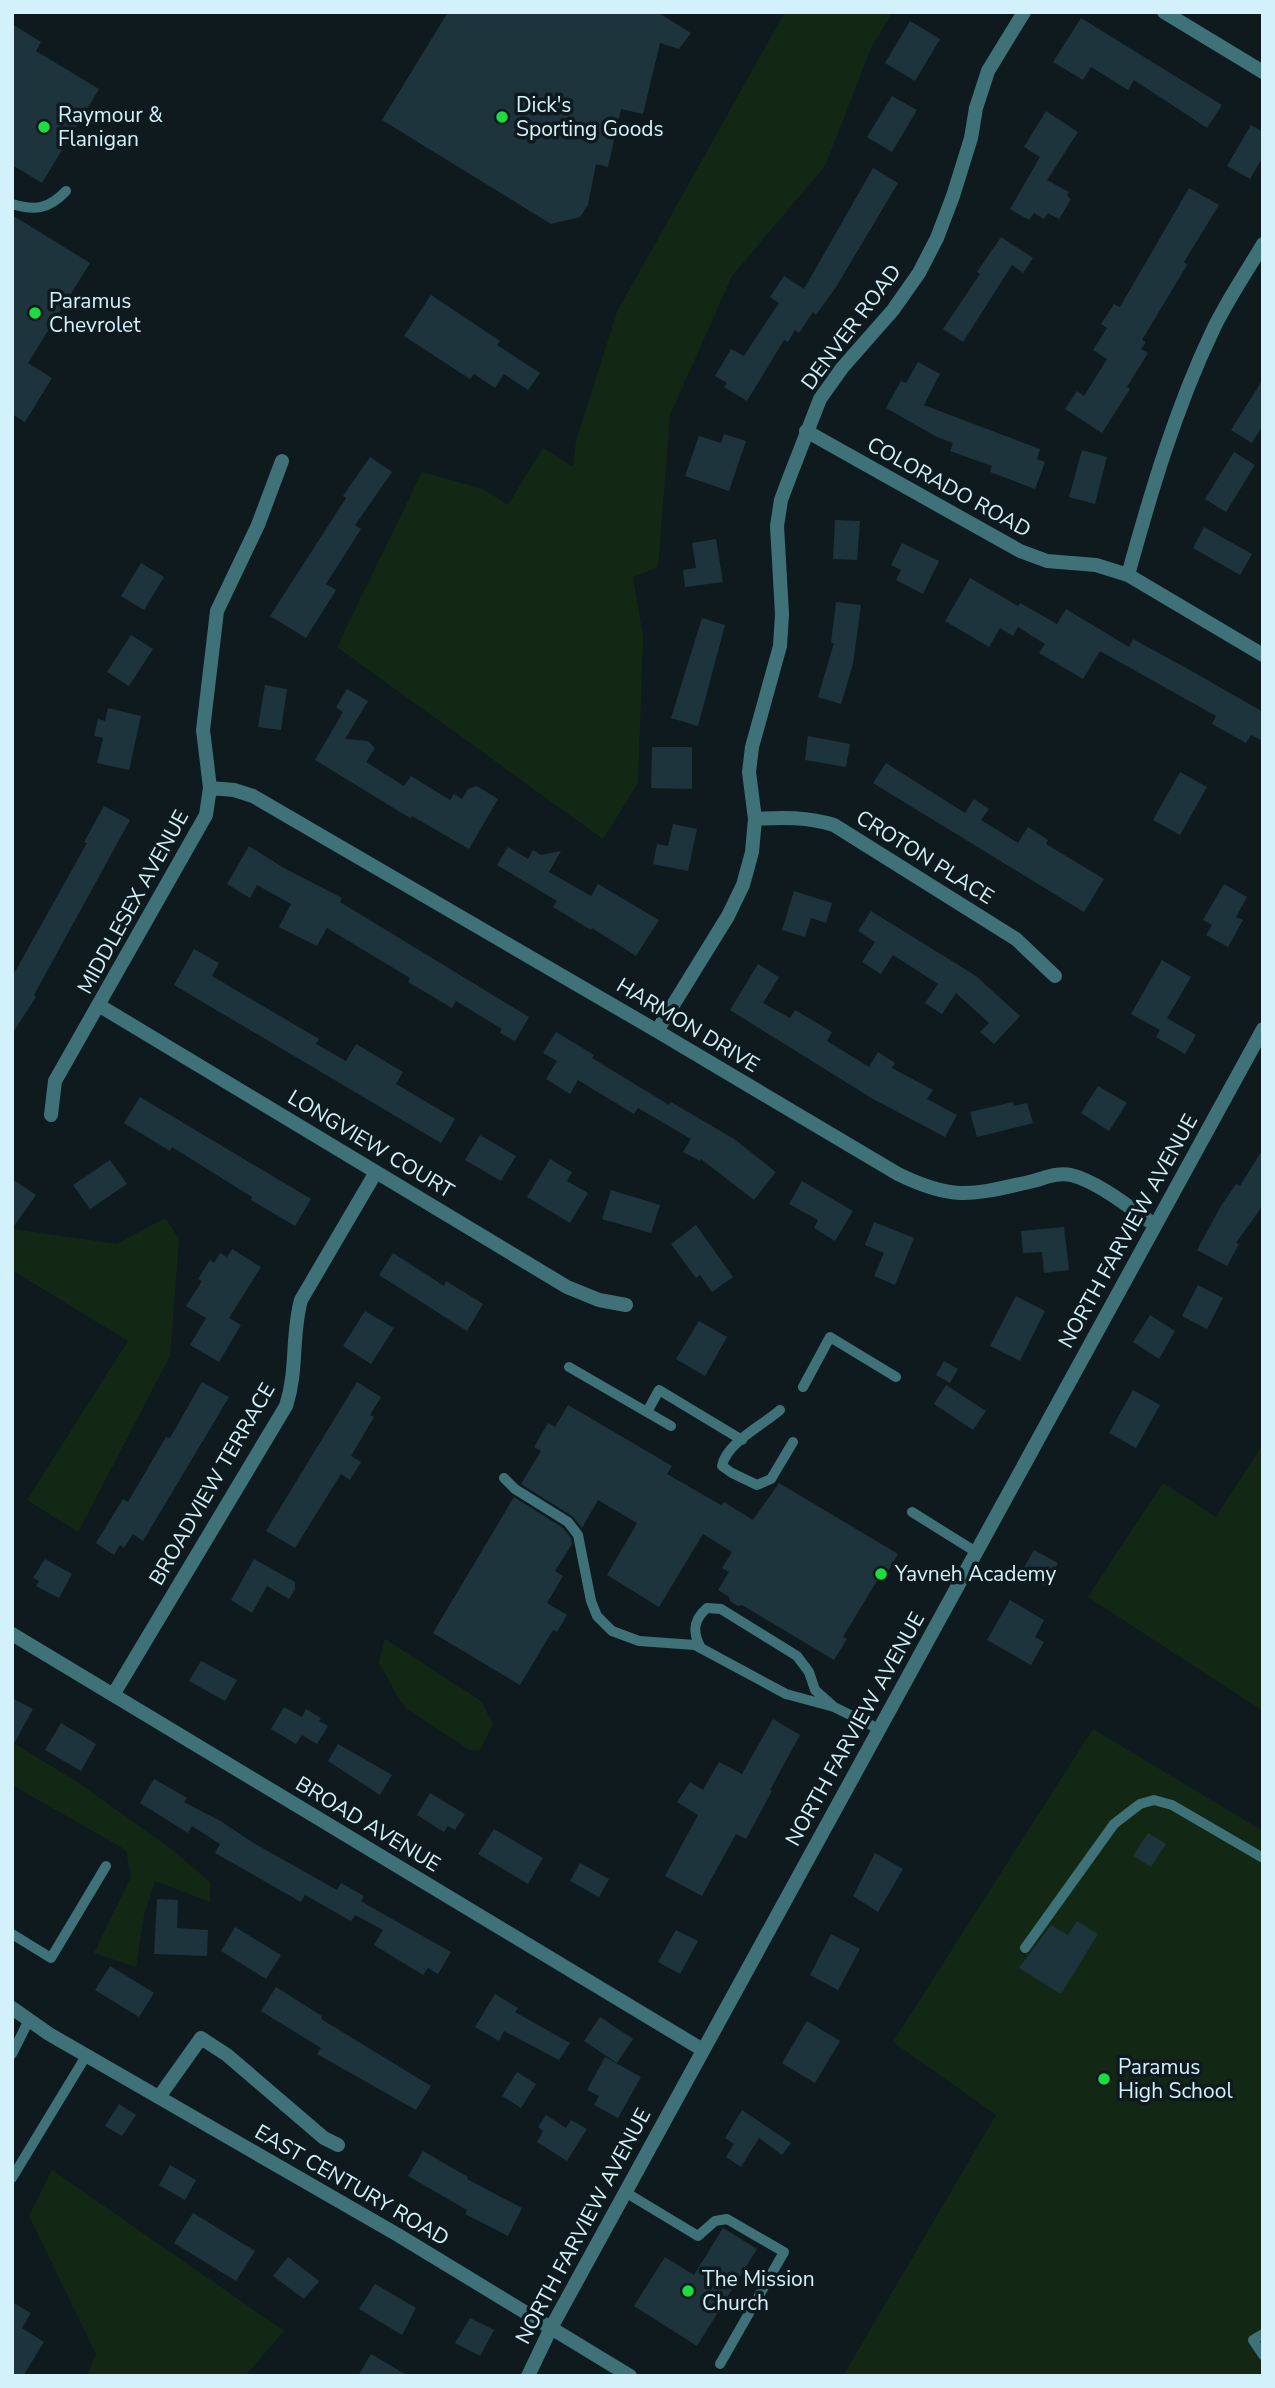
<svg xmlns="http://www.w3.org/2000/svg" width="1275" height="2388" viewBox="0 0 1275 2388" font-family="'Nunito Sans',sans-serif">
	<rect width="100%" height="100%" fill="#0f1a1f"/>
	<path fill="#132814" d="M785 12H893L872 46 825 166 732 276 670 415 658 567 633 577 643 636 638 783 603 839 337 647 422 472 483 489 508 505 543 448 573 467 576 441 617 312Z
		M165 1218 179 1239 170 1356 78 1532 27 1500 128 1341 12 1270V1229L117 1244Z
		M1263 1444V1711L1088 1597 1163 1483 1216 1517Z
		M385 1639 481 1701 493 1724 480 1750H470L407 1709 399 1699 379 1662Z
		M1093 1729 1263 1831V2376H843L996 2115 893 2042Z
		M12 1742 77 1782 170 1848 210 1882V1902L155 1881 144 1915 136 1967 94 1953 131 1877 126 1850 12 1785Z
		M52 2170 284 2331 245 2376H87L96 2354 29 2216Z"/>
	<path fill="#1d343d" d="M448 12H657L691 33 679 49 660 43 643 114 621 109 608 167 596 164 588 205 580 217 551 224 382 120Z
		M1081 18 1222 105 1207 128 1134 80 1128 90 1091 67 1083 80 1053 62Z
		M910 21 940 39 915 81 885 63Z
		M12 24 41 42 36 51 99 89 42 183 12 165Z
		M892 96 917 110 892 152 867 137Z
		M1046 111 1078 132 1047 180 1069 192 1067 196 1071 199 1059 219 1048 213 1044 219 1034 213 1029 220 1010 209 1040 157 1024 147Z
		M1251 125 1263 132V157L1250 179 1227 166Z
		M873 168 898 183 836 287 816 315 813 312 799 333 795 330 788 342 784 340 747 401 724 387 727 383 715 376 731 349 744 356 751 345 779 303 770 297 784 276 804 289Z
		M1189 188 1219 205 1184 262 1187 265 1142 340 1146 342 1141 349 1148 353 1127 387 1130 389 1102 433 1065 409 1077 391 1084 396 1107 359 1093 350 1107 328 1101 324 1114 304 1120 307Z
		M12 215 90 263 28 363 52 378 25 422 12 414Z
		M1001 237 1033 258 1023 273 1012 265 963 342 943 329 980 274 977 272Z
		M431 295 500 341 497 345 540 373 528 390 504 374 495 388 474 374 470 379 404 336Z
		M918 362 940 374 924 405 1040 449 1037 459 1045 462 1035 489 990 472 992 466 950 451 953 443 937 437 886 408 901 381 906 383Z
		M1263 379V425L1252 443 1231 430Z
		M724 434 746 441 729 491 685 476 699 436 721 443Z
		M1082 450 1107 457 1095 504 1069 497Z
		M1234 452 1255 465 1226 512 1205 499Z
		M370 457 392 472 355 525 361 529 326 584 336 590 306 638 270 616 346 498 343 496Z
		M835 520 860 521 857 560 833 559Z
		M1204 527 1252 554 1240 575 1193 548Z
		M716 539 723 582 685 587 683 570 696 568 692 543Z
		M902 543 939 561 923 594 896 580 901 570 891 565Z
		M141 563 164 577 144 610 121 596Z
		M970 578 1018 606 1020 603 1057 624 1066 609 1129 647 1133 639 1197 674 1263 712V741L1251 735 1246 743 1212 724 1216 716 1100 651 1083 679 1039 653 1045 644 1018 627 1013 636 1000 628 989 647 945 621Z
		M836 602 861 605 853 664 841 704 818 697 834 643H831Z
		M702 618 725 625 698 726 671 718Z
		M131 635 153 649 129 686 107 672Z
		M265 685 287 689 281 730 258 727Z
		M347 689 368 701 345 739 368 741 375 748 366 762 404 786 411 776 450 800 454 794 462 799 468 789 477 786 498 799 469 849 412 816 410 818 315 760 343 712 336 707Z
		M108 708 141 716 129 770 97 763 103 738 94 736 98 719 105 721Z
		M808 736 850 744 846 767 805 760Z
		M652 747H692V789L651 788Z
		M886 763 965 813 974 799 989 809 981 820 1018 843 1028 827 1048 840 1046 844 1104 879 1084 912 873 783Z
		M1180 772 1207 787 1180 835 1153 820Z
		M104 806 130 820 34 995 36 997 12 1034V977L87 843 84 842Z
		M673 824 697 829 688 871 653 864 657 844 668 846Z
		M249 846 284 868 342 898 340 902 529 1017 515 1041 500 1033 502 1029 456 1001 452 1008 408 982 410 978 327 928 317 946 279 927 291 904 257 885 250 898 227 884Z
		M508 847 528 859 533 850 541 855 561 851 549 872 591 896 598 884 659 920 636 956 592 928 591 930 553 907 557 901 497 865Z
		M1224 884 1247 897 1236 917 1243 920 1228 947 1206 935 1212 925 1203 920Z
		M794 891 832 903 826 923 811 918 805 937 782 930Z
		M871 911 976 976 1020 1016 994 1044 980 1032 989 1023 956 993 942 1014 925 1003 938 984 893 955 881 974 862 962 875 942 858 931Z
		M194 949 219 963 212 976 319 1039 316 1044 346 1061 356 1044 403 1072 396 1084 455 1119 441 1143 174 985Z
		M1162 960 1191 977 1167 1018 1196 1035 1185 1054 1156 1037 1160 1030 1131 1014Z
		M758 964 779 977 763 1003 790 1018 795 1010 832 1032 827 1041 869 1067 878 1052 895 1063 892 1068 933 1090 927 1099 957 1115 945 1137 873 1099 730 1010Z
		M556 1032 594 1055 592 1058 669 1105 671 1102 734 1139 776 1172 754 1200 701 1159 700 1161 683 1152 691 1139 638 1108 634 1114 578 1080 570 1094 546 1079 557 1061 543 1053Z
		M1098 1086 1127 1103 1109 1131 1081 1113Z
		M140 1097 311 1199 295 1226 251 1200 252 1197 172 1147 170 1151 124 1123Z
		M1013 1102 1014 1106 1027 1103 1033 1123 977 1137 970 1112Z
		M480 1135 516 1156 501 1181 465 1160Z
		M1263 1149V1205L1236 1243 1239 1244 1227 1266 1197 1250 1221 1206 1236 1184 1240 1186Z
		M550 1159 572 1172 567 1181 588 1193 570 1223 527 1197Z
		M110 1160 127 1184 90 1209 73 1185Z
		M12 1179 36 1195 12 1229Z
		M802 1181 853 1211 835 1241 814 1228 818 1220 789 1204Z
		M611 1190 660 1205 651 1233 602 1219Z
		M874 1222 914 1238 895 1285 874 1276 884 1253 865 1245Z
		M696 1225 733 1277 712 1292 700 1275 696 1278 671 1244Z
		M1064 1227 1069 1270 1044 1273 1042 1252 1023 1253 1021 1231Z
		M232 1249 261 1267 229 1318 241 1325 219 1362 190 1345 206 1318 186 1306 202 1281 198 1279 210 1260 214 1263 220 1253 227 1257Z
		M393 1253 444 1286 446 1281 483 1304 467 1331 379 1275Z
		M1198 1285 1223 1298 1207 1329 1182 1316Z
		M1016 1296 1045 1311 1020 1361 990 1346Z
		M365 1311 394 1328 371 1364 343 1346Z
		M1150 1315 1175 1331 1159 1359 1133 1342Z
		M699 1321 727 1337 705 1376 676 1359Z
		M944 1361 958 1369 950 1383 936 1375Z
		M202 1382 229 1397 143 1541 133 1534 124 1548 120 1545 114 1555 96 1543 123 1499 128 1502 166 1437 170 1438Z
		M357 1382 381 1397 370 1415 374 1417 351 1456 361 1462 350 1480 341 1474 295 1548 266 1531Z
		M946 1385 986 1411 973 1430 934 1404Z
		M1133 1390 1160 1405 1136 1448 1109 1433Z
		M568 1405 672 1466 667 1474 721 1505 724 1502 753 1520 779 1483 898 1554 885 1576 881 1574 843 1637 847 1639 834 1660 742 1605 738 1606 730 1601 729 1597 718 1590 729 1572 722 1568 732 1552 703 1534 659 1607 607 1575 637 1523 598 1500 582 1528 572 1516 521 1484 541 1451 534 1447 548 1423 555 1427Z
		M514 1497 563 1528 571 1538 572 1544 555 1571 563 1576 547 1603 567 1615 557 1632 553 1630 520 1685 433 1633Z
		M1034 1550 1058 1563 1046 1586 1021 1573Z
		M45 1559 72 1574 59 1598 36 1586 39 1581 33 1578Z
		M254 1559 295 1582V1589L289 1599 267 1586 252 1613 231 1600Z
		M1010 1600 1044 1620 1035 1637 1044 1642 1031 1665 987 1640Z
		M201 1661 237 1680 225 1701 189 1681Z
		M12 1698 33 1709 12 1747Z
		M284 1707 302 1717 306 1709 321 1718 319 1721 328 1726 317 1744 302 1735 296 1744 271 1729Z
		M773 1719 800 1735 770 1790 772 1791 746 1839 736 1834 702 1896 665 1876 698 1815 677 1802 690 1782 703 1790 719 1762 742 1774Z
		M61 1723 96 1744 81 1771 45 1750Z
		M338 1744 392 1775 380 1795 328 1761Z
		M154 1779 187 1798 184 1802 222 1822 252 1842 337 1890 341 1883 364 1896 361 1901 369 1906 451 1952 438 1974 428 1968 423 1975 374 1945 383 1930 355 1915 351 1921 305 1895 301 1902 215 1853 220 1844 192 1826 188 1833 140 1803Z
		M430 1793 465 1814 455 1830 448 1826 444 1832 417 1815Z
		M494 1829 543 1858 528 1884 478 1854Z
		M1148 1833 1166 1844 1151 1867 1133 1856Z
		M875 1853 903 1869 878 1912 853 1896Z
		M580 1863 609 1879 599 1897 570 1881Z
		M157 1899 178 1900 177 1928 208 1930 207 1956 154 1954Z
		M1077 1921 1098 1934 1061 1994 1019 1968 1051 1925 1068 1935Z
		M235 1927 281 1955 266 1979 221 1951Z
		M676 1930 698 1941 680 1974 658 1962Z
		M831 1934 860 1949 838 1990 810 1975Z
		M110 1966 154 1993 139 2017 95 1990Z
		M276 1987 322 2016 321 2019 431 2086 416 2110 317 2054 321 2048 261 2011Z
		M495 1994 518 2008 515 2012 570 2043 559 2060 504 2031 499 2041 475 2027Z
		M600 2017 633 2039 617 2063 584 2041Z
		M807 2021 840 2041 815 2083 782 2063Z
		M605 2057 641 2077 618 2118 594 2105 599 2096 587 2090Z
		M517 2072 536 2084 521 2108 502 2096Z
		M119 2104 136 2115 122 2136 105 2126Z
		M742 2110 791 2143 782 2155 759 2138 741 2167 726 2157 734 2144 725 2138Z
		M546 2115 566 2128 571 2120 587 2129 567 2161 537 2142 543 2131 538 2127Z
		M423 2151 468 2177 467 2179 522 2208 508 2236 465 2214 467 2210 408 2176Z
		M170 2165 196 2180 185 2200 159 2185Z
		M193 2213 255 2251 236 2281 174 2243Z
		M723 2228 757 2249 697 2346 634 2306 665 2257 694 2275Z
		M288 2257 319 2281 304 2299 273 2276Z
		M375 2284 416 2308 402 2335 359 2309Z
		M12 2302 31 2313 22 2328 44 2342 23 2376H12Z
		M470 2318 494 2330 480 2356 455 2343Z
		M371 2354 408 2376H358Z"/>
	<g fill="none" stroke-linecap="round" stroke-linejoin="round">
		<path stroke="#3f7178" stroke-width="10" d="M12 204C35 211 49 209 66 191
			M569 1367 671 1426
			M803 1387 830 1337 896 1377
			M780 1410C763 1425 726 1443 722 1466L732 1473 757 1485 771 1479 793 1442
			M647 1412 659 1390 742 1440
			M504 1478 515 1489 568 1522 578 1535 591 1601 597 1616 612 1631 639 1641 695 1645 786 1694 834 1707
			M912 1512 976 1552
			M700 1646C692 1631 694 1619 707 1608L721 1609 797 1656 809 1672 815 1690 834 1707 879 1729
			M12 1934 51 1958 106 1866
			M1025 1948 1114 1824 1140 1804 1154 1800 1172 1805 1263 1858
			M12 2054 27 2024
			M12 2178 86 2056
			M625 2192 698 2236 715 2221 727 2219 784 2252 720 2364
			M1263 2334 1253 2340 1263 2355"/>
		<path stroke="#3f7178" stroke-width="14" d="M1164 12 1263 72
			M806 431 1020 551 1047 561 1096 565 1128 575 1263 655
			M1128 575C1151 492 1175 410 1212 332 1226 302 1246 273 1263 244
			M210 788 234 790 253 796 657 1031 898 1174C953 1201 972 1195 1029 1182 1043 1179 1056 1172 1071 1175 1099 1182 1131 1209 1155 1225
			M755 819C783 817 808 817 834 825L1016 939 1055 976
			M100 1006 567 1287 599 1300 626 1305
			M657 1031 728 916 743 885 752 852 755 819 749 772 752 747 780 646 782 614 777 526 781 500 790 476 820 399 842 368 893 310 919 273 937 238 953 196 971 138 976 108 988 71 1024 12
			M51 1115 55 1081 206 815 210 788 203 730 217 611 258 525 282 461
			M12 1634 703 2050
			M113 1695 286 1406C298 1369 291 1337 301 1300L376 1172
			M159 2097 201 2038 227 2055 324 2138 338 2145"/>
		<path stroke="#3f7178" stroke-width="14" d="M12 2008 49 2034 398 2235 630 2376
			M528 2376 551 2328 1263 1029"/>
	</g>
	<g fill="#1bdd40" stroke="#0f1a1f" stroke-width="2.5">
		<circle cx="502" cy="117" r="7"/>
		<circle cx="44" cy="127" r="7"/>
		<circle cx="35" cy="313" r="7"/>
		<circle cx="881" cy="1574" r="7"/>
		<circle cx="1104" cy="2079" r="7"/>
		<circle cx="688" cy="2291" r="7"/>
	</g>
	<g text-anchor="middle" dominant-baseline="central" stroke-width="7" stroke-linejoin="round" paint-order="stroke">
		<g font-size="21" fill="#d2f1fa" stroke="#0f1a1f" text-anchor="start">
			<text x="516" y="105">Dick's<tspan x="516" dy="24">Sporting Goods</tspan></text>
			<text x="58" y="115">Raymour &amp;<tspan x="58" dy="24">Flanigan</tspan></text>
			<text x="49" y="301">Paramus<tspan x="49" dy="24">Chevrolet</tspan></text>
			<text x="895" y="1574">Yavneh Academy</text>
			<text x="1118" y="2067">Paramus<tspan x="1118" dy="24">High School</tspan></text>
			<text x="702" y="2279">The Mission<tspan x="702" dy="24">Church</tspan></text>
		</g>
		<g font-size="21" fill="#d2f1fa" stroke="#0f1a1f">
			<text transform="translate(851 327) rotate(-53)">DENVER ROAD</text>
			<text transform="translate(949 487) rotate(29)">COLORADO ROAD</text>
			<text transform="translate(925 857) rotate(32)">CROTON PLACE</text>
			<text transform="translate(133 902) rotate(-61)">MIDDLESEX AVENUE</text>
			<text transform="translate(688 1025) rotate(31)">HARMON DRIVE</text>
			<text transform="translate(371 1144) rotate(31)">LONGVIEW COURT</text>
			<text transform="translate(1128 1231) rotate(-61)">NORTH FARVIEW AVENUE</text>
			<text transform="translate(212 1484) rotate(-60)">BROADVIEW TERRACE</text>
			<text transform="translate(855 1729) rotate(-61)">NORTH FARVIEW AVENUE</text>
			<text transform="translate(368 1824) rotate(31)">BROAD AVENUE</text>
			<text transform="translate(352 2185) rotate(30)">EAST CENTURY ROAD</text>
			<text transform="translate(583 2226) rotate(-62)">NORTH FARVIEW AVENUE</text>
		</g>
	</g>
	<rect width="1275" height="2388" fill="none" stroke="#d2f1fa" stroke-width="28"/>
</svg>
